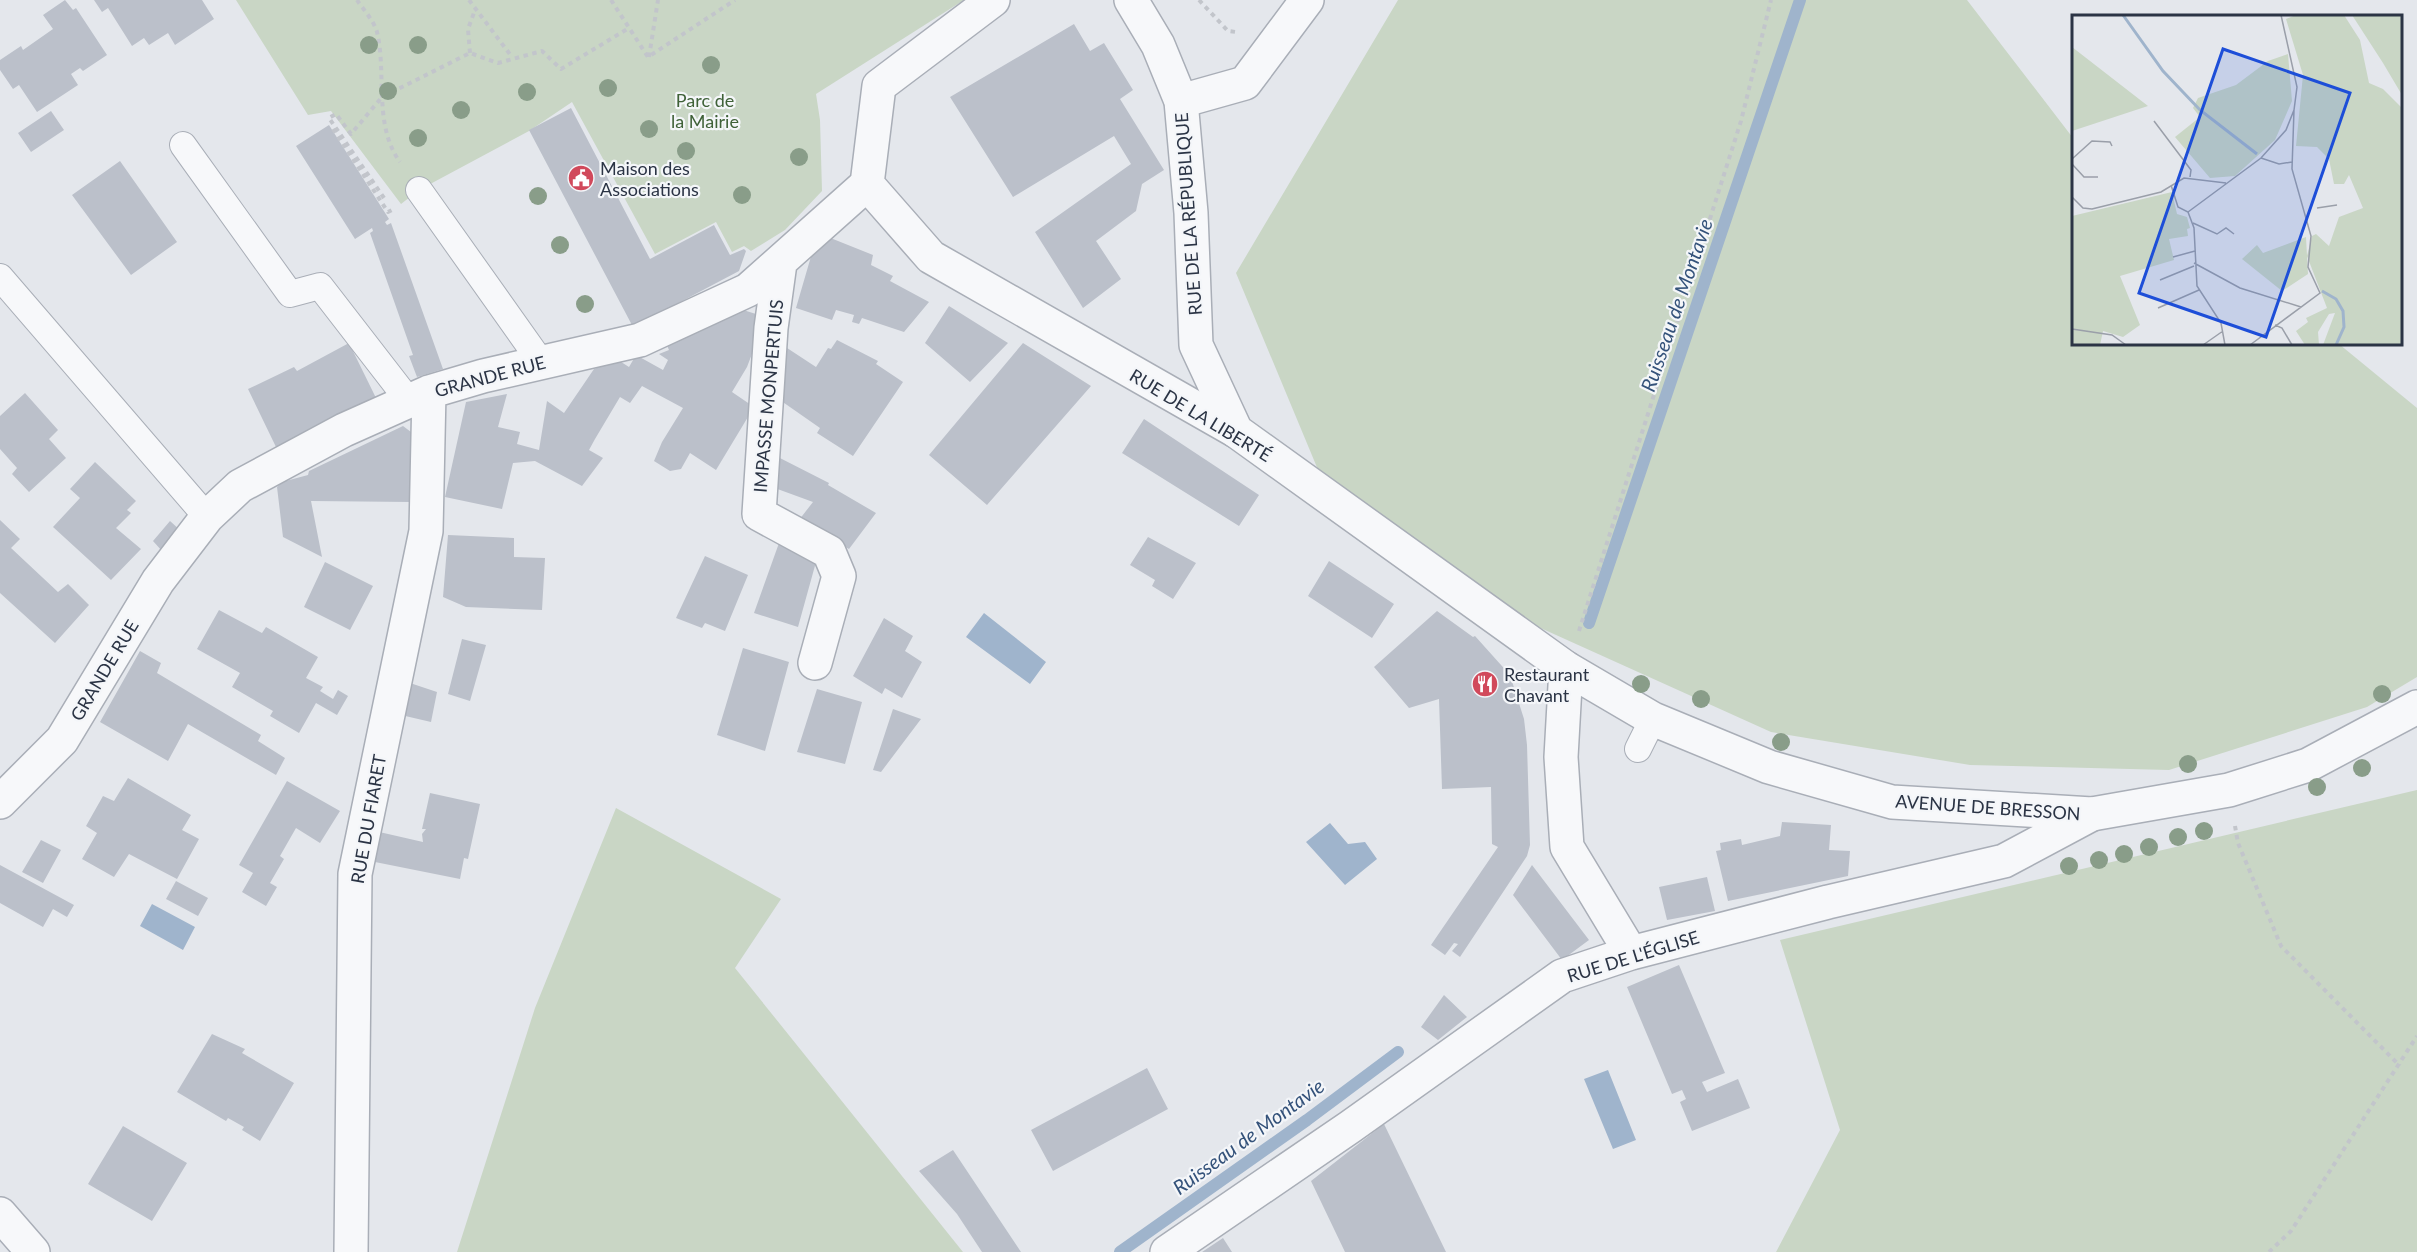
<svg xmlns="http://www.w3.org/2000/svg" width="2417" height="1252" viewBox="0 0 2417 1252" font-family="Lato,sans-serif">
	<rect width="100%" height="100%" fill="#e4e7ec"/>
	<path fill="#c9d6c5" d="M236 0H964L816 94 820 120 822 191 785 230 751 251 744 246 732 252 716 222 655 254 572 102 529 131 419 190 401 204 331 111 308 115Z
		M1398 0H1967L2073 138 2074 344H2339L2417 408V677L2367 707 2169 770 1970 765 1771 732 1525 621 1326 489 1236 273Z
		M2417 790V1252H1776L1840 1130 1780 940Z
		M616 808 781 899 735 968 963 1252H457L535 1008Z"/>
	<path fill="#9fb4cc" d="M984 613 1046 662 1030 684 966 637Z
		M1330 823 1348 844 1365 842 1377 859 1345 885 1306 842Z
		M152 904 195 927 183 950 140 926Z
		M1608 1070 1636 1140 1613 1149 1584 1079Z"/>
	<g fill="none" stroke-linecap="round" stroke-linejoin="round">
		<path stroke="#9fb4cc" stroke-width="12" d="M1589 623 1800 0
			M1120 1252 1307 1120 1398 1052"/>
	</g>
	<path fill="#bbc0ca" d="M65 0 73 10 76 8 107 55 83 71 80 68 71 74 78 85 37 112 19 85 13 89 0 70V60L21 46 23 50 53 29 43 15Z
		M94 0H202L214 19 175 45 168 33 149 45 144 38 132 46 108 8 102 12Z
		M1074 24 1090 51 1104 43 1133 90 1120 99 1164 170 1142 184 1136 211 1096 241 1121 279 1083 308 1035 232 1131 164 1114 136 1013 197 950 97Z
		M571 108 650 259 714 225 730 255 744 249 746 251 739 271 633 327 529 130Z
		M51 111 64 130 31 152 18 133Z
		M329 125 389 219 385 222 387 225 391 223 443 369 417 377 409 356 413 355 370 233 373 231 372 228 355 239 296 146Z
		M120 161 177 242 131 275 72 195Z
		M823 235 873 255 871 265 893 276 890 281 929 302 904 332 862 318 859 324 852 322 854 315 836 310 832 320 796 308 812 253Z
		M949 306 1008 343 970 382 925 343Z
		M740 309 766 317 747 367 732 392 754 407 716 470 690 453 681 469 670 471 654 461 662 442 683 408 642 386 630 403 620 397 595 439 589 450 603 458 582 486 535 461 513 463 502 509 445 497 466 402 507 394 498 427 520 432 517 444 539 450 547 401 564 413 594 369 618 360 629 367 636 355 663 370 668 360 659 354 669 350 665 341Z
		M837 340 878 361 876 364 903 382 853 456 817 433 820 428 777 398 784 346 816 367 828 348 831 349Z
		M349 343 376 398 276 447 248 389 294 367 297 371Z
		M1023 343 1091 386 987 505 929 455Z
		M25 393 58 430 49 439 66 458 29 492 12 474 17 468 0 449V416Z
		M1144 419 1259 495 1239 526 1122 453Z
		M403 426 411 432 414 462 411 502 311 501 322 557 283 537 277 487 282 482 308 475 309 471Z
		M774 455 829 483 828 485 876 513 849 549 799 520 813 502 772 487Z
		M95 462 136 501 127 510 131 513 116 528 141 549 111 580 53 527 80 498 70 489Z
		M0 520 20 539 11 548 58 592 68 584 89 605 55 643 0 593Z
		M170 521 181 531 162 551 153 541Z
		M448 535 514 538V557L545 558 542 610 466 607 443 597Z
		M1148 537 1196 563 1173 599 1152 586 1155 580 1130 565Z
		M779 543 816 562 798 627 754 613Z
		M705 556 748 575 725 631 705 623 702 628 676 618Z
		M1329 561 1394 604 1372 638 1308 596Z
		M325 562 373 586 350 630 304 607Z
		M219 610 262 633 266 627 318 657 306 678 323 687 320 691 333 699 338 690 348 696 337 715 316 703 299 733 270 716 273 711 232 687 240 673 197 649Z
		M1437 611 1473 637 1475 636 1510 675 1524 719 1527 745 1530 845 1527 856 1460 957 1452 951 1458 944 1454 943 1445 955 1431 945 1498 847 1492 844 1491 787 1442 789 1439 699 1409 708 1374 667Z
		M884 618 913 636 905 651 922 662 902 698 885 688 882 694 853 676Z
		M462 639 486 645 470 701 448 694Z
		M743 648 789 662 765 751 717 735Z
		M140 651 161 663 157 673 261 735 258 741 285 758 276 775 188 724 168 761 100 722Z
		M407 682 437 692 431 722 401 715Z
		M817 689 862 702 845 764 797 752Z
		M893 709 921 719 881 772 873 770Z
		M128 778 191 815 182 830 199 839 177 879 129 854 114 877 82 859 97 833 86 826 103 796 114 801Z
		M287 781 340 811 320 843 296 828 280 856 284 859 270 883 277 887 266 906 242 892 253 873 239 865Z
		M430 793 480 804 468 859 464 858 460 879 370 861 375 831 423 842 422 834 426 829H422Z
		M1782 822 1831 825 1829 850 1850 851 1848 876 1728 901 1716 851 1721 850 1720 843 1741 839 1742 845 1780 836Z
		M41 840 61 850 43 883 22 872Z
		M0 865 74 905 67 917 53 909 43 927 0 903Z
		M1532 865 1589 940 1562 960 1513 895Z
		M1707 877 1715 911 1667 920 1659 887Z
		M176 881 208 898 198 916 166 899Z
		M1679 965 1725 1073 1702 1082 1707 1092 1738 1079 1750 1108 1692 1131 1680 1102 1686 1099 1682 1090 1672 1094 1627 987Z
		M1444 995 1467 1017 1438 1040 1421 1027Z
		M212 1034 245 1049 242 1053 294 1083 260 1141 242 1130 244 1127 228 1118 226 1121 177 1092Z
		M1147 1068 1168 1109 1053 1171 1031 1130Z
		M1384 1124 1446 1252H1345L1311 1181Z
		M123 1126 187 1163 152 1221 88 1184Z
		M953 1150 1021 1252H982L957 1214 919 1171Z
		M1223 1238 1232 1252H1202Z"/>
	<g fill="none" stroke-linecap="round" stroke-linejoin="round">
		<defs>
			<path id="service" d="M183 145 290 294 320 286 409 401
				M419 190 541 362
				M0 277 207 517
				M1638 749 1653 719"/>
			<path id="minor" d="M1181 101 1245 83 1307 0
				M867 184 931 257 1236 431
				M780 263 771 328 759 514 829 552 839 576 815 663
				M1566 668 1561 757 1567 847 1631 953
				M0 802 62 740 158 581 207 517 240 486 344 430 429 392 483 376 640 340 748 290 867 184 879 86 993 0
				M0 1214 33 1252
				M351 1252 355 874 426 531 429 392
				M1167 1252 1350 1127 1562 976 1631 953 1828 902 2004 861 2092 814"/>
			<path id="tertiary" d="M1131 0 1158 45 1181 101 1191 213 1196 345 1236 431 1566 668 1653 719 1769 767 1892 802 2092 814 2229 790 2308 765 2417 707"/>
		</defs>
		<use href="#service" stroke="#a9aeb7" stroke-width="28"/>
		<use href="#minor" stroke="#a9aeb7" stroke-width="36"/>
		<use href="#tertiary" stroke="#a9aeb7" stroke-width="36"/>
		<path stroke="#c2c5cb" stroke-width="4" stroke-dasharray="4.5 4.5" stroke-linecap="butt" d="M357 0C363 9 374 21 377 32 387 74 373 125 400 162
			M469 0 512 57
			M611 0 648 57 735 0
			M1199 0 1228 31 1236 32
			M470 53 468 29 475 10
			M649 57 658 0
			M333 129 388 212 392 210
			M384 198 329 118 336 114 351 134 382 97 470 53 498 63 542 51 561 69 629 28
			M1579 631 1741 121 1771 0
			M2235 826 2238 843 2281 946 2400 1066
			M2269 1252 2291 1231 2417 1036"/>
		<use href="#service" stroke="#f7f8fa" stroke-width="26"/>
		<use href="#minor" stroke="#f7f8fa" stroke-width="33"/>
		<use href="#tertiary" stroke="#f7f8fa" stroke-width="33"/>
	</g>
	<g fill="#899d89">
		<circle cx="369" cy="45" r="9"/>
		<circle cx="418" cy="45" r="9"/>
		<circle cx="711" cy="65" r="9"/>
		<circle cx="608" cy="88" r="9"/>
		<circle cx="388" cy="91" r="9"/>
		<circle cx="527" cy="92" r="9"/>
		<circle cx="461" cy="110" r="9"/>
		<circle cx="649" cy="129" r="9"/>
		<circle cx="418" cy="138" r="9"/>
		<circle cx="686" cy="151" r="9"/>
		<circle cx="799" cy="157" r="9"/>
		<circle cx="742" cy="195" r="9"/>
		<circle cx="538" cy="196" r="9"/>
		<circle cx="560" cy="245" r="9"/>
		<circle cx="585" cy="304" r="9"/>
		<circle cx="1641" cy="684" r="9"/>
		<circle cx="2382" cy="694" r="9"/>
		<circle cx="1701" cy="699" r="9"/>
		<circle cx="1781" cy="742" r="9"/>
		<circle cx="2188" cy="764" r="9"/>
		<circle cx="2362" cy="768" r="9"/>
		<circle cx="2317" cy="787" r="9"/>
		<circle cx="2204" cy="831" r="9"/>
		<circle cx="2178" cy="837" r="9"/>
		<circle cx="2149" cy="847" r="9"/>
		<circle cx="2124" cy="854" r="9"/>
		<circle cx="2099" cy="860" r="9"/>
		<circle cx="2069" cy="866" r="9"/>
	</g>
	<defs>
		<symbol id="civic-disc" viewBox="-11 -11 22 22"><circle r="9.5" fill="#d1495b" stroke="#f4f6f9"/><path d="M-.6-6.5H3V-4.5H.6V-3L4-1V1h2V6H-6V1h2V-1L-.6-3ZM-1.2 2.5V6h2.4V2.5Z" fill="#fff"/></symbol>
		<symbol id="restaurant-disc" viewBox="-11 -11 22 22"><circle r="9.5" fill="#d1495b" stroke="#f4f6f9"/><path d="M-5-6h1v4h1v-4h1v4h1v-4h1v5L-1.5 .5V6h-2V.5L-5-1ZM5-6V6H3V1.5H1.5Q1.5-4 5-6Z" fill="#fff"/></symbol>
	</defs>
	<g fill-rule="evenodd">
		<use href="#civic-disc" x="566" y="163" width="30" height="30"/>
		<use href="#restaurant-disc" x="1470" y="669" width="30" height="30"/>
	</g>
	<g text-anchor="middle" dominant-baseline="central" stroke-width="4.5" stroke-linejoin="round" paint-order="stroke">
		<g font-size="18" fill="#3f6138" stroke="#f4f6f9">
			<text x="705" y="100">Parc de<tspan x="705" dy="21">la Mairie</tspan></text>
		</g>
		<g font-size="18" fill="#2b3445" stroke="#f4f6f9" text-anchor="start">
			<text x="600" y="168">Maison des<tspan x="600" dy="21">Associations</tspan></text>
			<text x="1504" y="674">Restaurant<tspan x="1504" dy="21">Chavant</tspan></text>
		</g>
		<g font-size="18" fill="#2b3445" stroke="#f4f6f9">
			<text transform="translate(1188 214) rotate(-94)">RUE DE LA RÉPUBLIQUE</text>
			<text transform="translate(490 376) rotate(-15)">GRANDE RUE</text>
			<text transform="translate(768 396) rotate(-85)">IMPASSE MONPERTUIS</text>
			<text transform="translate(1201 415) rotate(31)">RUE DE LA LIBERTÉ</text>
			<text transform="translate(104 670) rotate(-59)">GRANDE RUE</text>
			<text transform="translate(1988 807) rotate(4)">AVENUE DE BRESSON</text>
			<text transform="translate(368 819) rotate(-80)">RUE DU FIARET</text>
			<text transform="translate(1633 956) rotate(-17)">RUE DE L'ÉGLISE</text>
		</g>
		<g font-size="20" font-style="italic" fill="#34527a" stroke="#f4f6f9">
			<text transform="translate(1676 305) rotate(-71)">Ruisseau de Montavie</text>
			<text transform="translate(1248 1136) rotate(-36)">Ruisseau de Montavie</text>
		</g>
	</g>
	<g transform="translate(2072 15)">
		<rect width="330" height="330" fill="#e4e7ec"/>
		<path d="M224 0H272L288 25 297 68 311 74 330 93V330H251L263 298 257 299 246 317 247 330H233L224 316 236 307 234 303 255 293 235 241 240 221 244 219 257 231 267 202 291 193 277 160 272 169H262L257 144 245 132 224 131 231 60 214 4ZM280 0H330V80L311 48ZM0 32 76 91 0 116ZM216 39 220 86 203 125 163 161 138 163 103 122 128 102 121 93 126 83 164 70 196 46ZM100 177 105 199 115 202 118 213 115 214 116 221 97 224 102 245 48 261 68 310 51 322 31 316 28 330H0V201ZM234 222 236 259 210 276 170 244 185 230 191 238Z" fill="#c9d6c5"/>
		<path fill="none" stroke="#9fb4cc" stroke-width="3" d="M51 0 91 56 128 95 185 139M250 276 264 284 271 296 272 312 264 330"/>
		<path fill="none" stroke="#9a9fa9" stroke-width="1.5" d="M82 106 119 155 118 162M189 143 207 149 220 147M0 144 20 126 38 127 40 131M0 149 12 162H26M99 170 106 192 116 197 122 213 125 271 149 308 153 330M0 182 11 193 20 194 89 177 112 163 154 168M245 193 265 190M116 197 189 143 214 115 222 95 225 72 209 0M121 208 145 219 154 213 162 219M101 242 123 236M122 248 168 273 229 292M88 265 122 251M86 293 127 275M203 310 210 313 220 330M0 314 40 320 54 330M131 330 151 316M178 330 248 278 236 252 239 221 220 154 222 95"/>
		<path fill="#1d4ed8" fill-opacity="0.15" stroke="#1d4ed8" stroke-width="3" d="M151 34 278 78 194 322 67 278Z"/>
		<rect width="330" height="330" fill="none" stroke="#2b3445" stroke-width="3"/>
	</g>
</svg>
